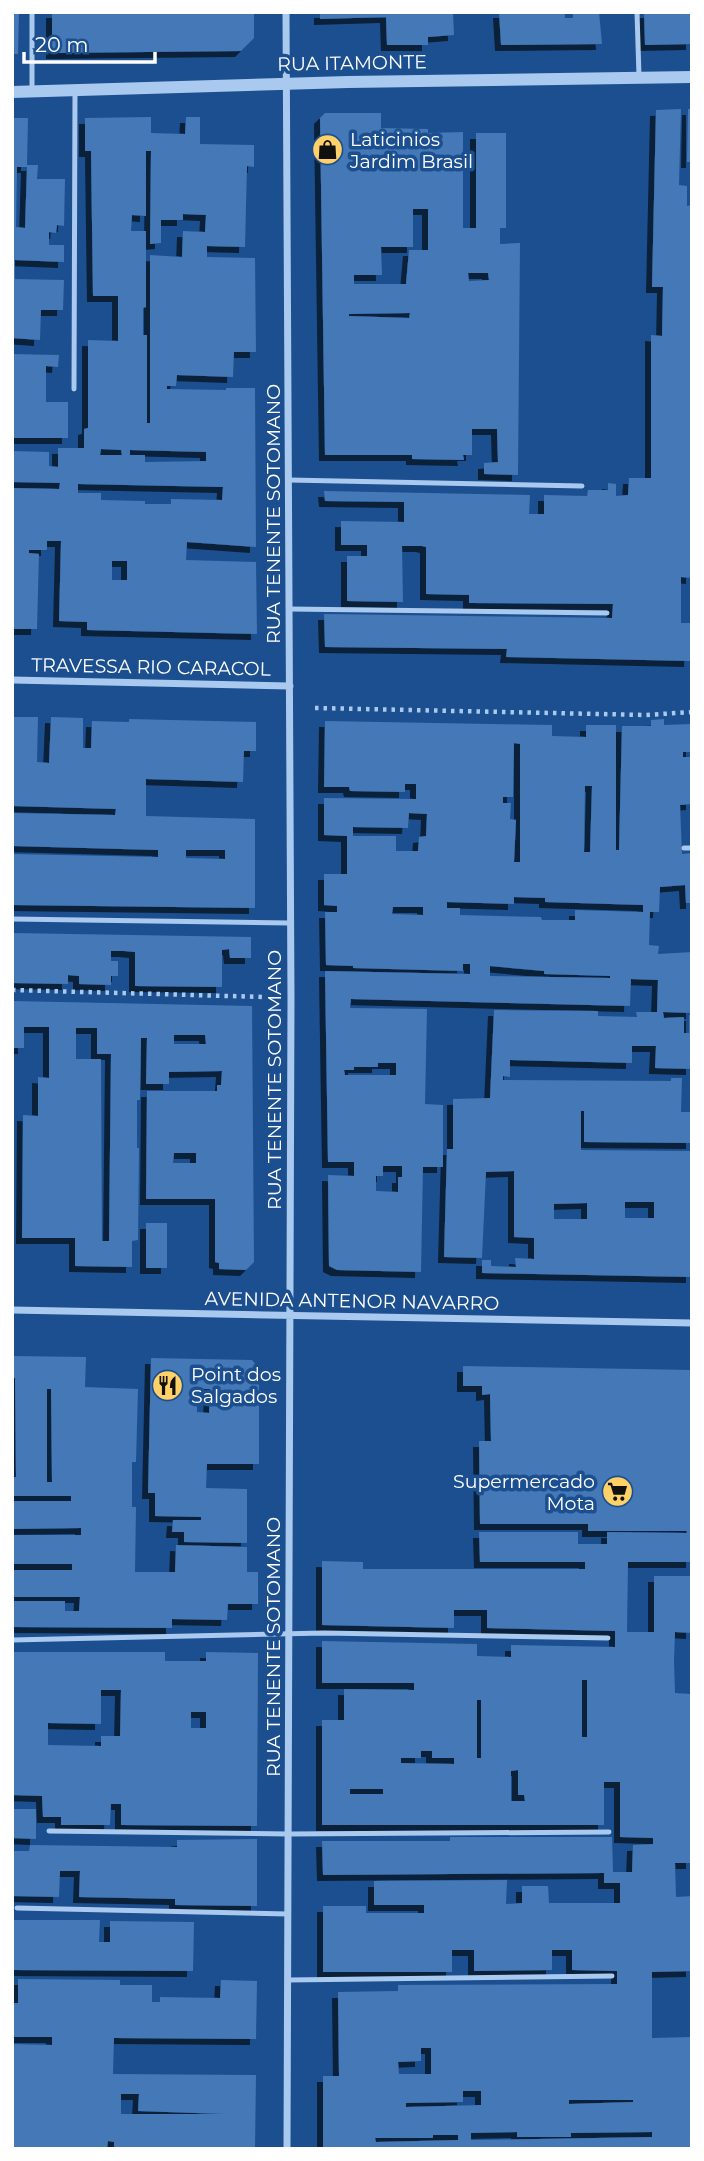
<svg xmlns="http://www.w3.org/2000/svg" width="704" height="2161" viewBox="0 0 704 2161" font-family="Montserrat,sans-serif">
	<defs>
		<filter id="shadow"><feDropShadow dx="-6" dy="6" stdDeviation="0" flood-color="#0009"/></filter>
	</defs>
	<rect width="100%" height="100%" fill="#1b4f8f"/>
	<path fill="#4478b7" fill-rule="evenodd" filter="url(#shadow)" d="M12 12H19L18 54H12Z
		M52 12H254V38L241 51 52 53Z
		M320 12H453L454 35 428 37V45H387L386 17 320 19Z
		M499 12H565V18H573V12H599L602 44 501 45Z
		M644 12H692V44L645 45Z
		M681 109 679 185 687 186V206L692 205V578L681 577V623H692L690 661 506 657 507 649 325 647 324 614 612 618 613 604 469 603V595L426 594V547L422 546H402L403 602 347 601V556H367V545H341V521L404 522V502L325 501 324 491 530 495 529 514H544V495L587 496 588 490H608V483L616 484V496L628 495 629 478H651V335L662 336 663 287H652L656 110Z
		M688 109H692V162H687Z
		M325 113H381V128L428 129V133L463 132V228H476V133H506V228H500V244L520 243 518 475 484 474V463L498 462 497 429H472V455H463L464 460 412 459V455H325L320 118ZM413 209H428V250H409L406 284H354V275H382L381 247H413ZM468 273H488L489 280 469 281ZM410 313 409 318 349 316V314Z
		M151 117V133L185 134 186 117H200V144L254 145V167L247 166 245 247 207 246V257L255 258 256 352H234L233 377 177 375 176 386H167V389L226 390V388H255L256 547 187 542 186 560 256 562 257 634 87 630V622L59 621 61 541H47V550H29V553L39 554 37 629H12V488L59 489 60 483 12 482V451L49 452V466L58 467V448H84V429L88 428V340L118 341V296H93L91 151H85V118ZM146 151H151L150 244 161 243V220H183V214L206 215 205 232 183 231 182 257 150 255V423H147V335H143V308L146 307V231H131L132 215 146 216ZM101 449 121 450 122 455H100ZM130 450 206 452V461L145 462V455H130ZM78 484 223 487 222 500 171 499V504H145V501L101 500V493H78ZM112 561H127V580H112Z
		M12 118H28L27 165H38L37 179H65L64 226 57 225 56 233 49 232V245H64V262L15 260V279H12ZM17 167H27L25 228 16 227Z
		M12 279 64 280 63 310H41L40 340 12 338Z
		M12 354 59 355 58 367 46 366V402H68V438H12Z
		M12 717H38L37 762 49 763 51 717 83 718V748H91L92 721 129 722V719L256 722V751H244L243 782 146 779V816L255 819V908L12 905V854L158 857V850L12 846V813L115 815 116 809 12 806ZM186 850H225V859L186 858Z
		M664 719V725L692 724V752H683V757H692V804L680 805 682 854 692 853V903H686L685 885 660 887 659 912H650L649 945 659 946 658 954 692 952V1013L663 1012 664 1018 684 1017V1033H689V1015H692V1069L655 1068 656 1046H632V1063L510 1060V1077L503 1076V1080L671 1081V1078H682L681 1112H692V1143L584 1142V1111H581V1150L692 1151V1277L482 1273V1260H491V1266L516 1267 515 1258 534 1259V1238L514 1237V1171L486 1172 482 1258 444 1257 447 1149H453V1099L490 1098 494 1010 598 1011V1016L637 1017 636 1012H657L658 980 631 979 630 1006 351 999 350 1008 427 1009 425 1104 443 1105V1167H423L421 1272 337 1270 329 1266 328 1175 354 1176V1162H328L325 971 470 974V964H463V971L353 968V966L326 965 325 912H337V906L324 905V874H347V836L324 835V798L416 799V784H405V792L350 791 349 787H324L325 721 552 725V736L586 737V725H616V850H619L622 726H651V720ZM514 743 520 744V862H514L516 820 510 819 511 803H503V797H513ZM585 786H592L590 852H584ZM409 813 427 814 426 836 419 837 418 851H396V836H353V827L408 828ZM514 897 545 898V902L643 905V912L575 910V920H542L541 917 460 915V908H447V902L514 904ZM393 907H423V915L392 914ZM490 966 544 971V974L610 976V978L490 976ZM378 1063H396V1075H345L344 1070H354V1067H378ZM383 1166H402V1177H398V1192L376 1191V1176H383ZM625 1202H654V1218H625ZM587 1203V1219H554V1204Z
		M12 933 251 937V958H230L229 949 222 950V987L135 986V952L124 951H111V961H118V976H111V985L79 984V976L68 975V984L12 983Z
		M12 1001 252 1006 254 1262 246 1270 219 1269V1263L215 1262V1199H146L147 1091H217V1085H221L222 1071 169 1072V1084H146L147 1038H141L140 1100H137V1148H139L138 1240 132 1241V1267L75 1266V1238H22L23 1115 38 1116V1077L49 1078V1027H24V1048H12ZM76 1028H97V1054H111L109 1241H102L101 1059H76ZM174 1035H205L206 1044H174ZM174 1153H196V1163H173Z
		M146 1223H167V1268H146Z
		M12 1356 86 1357 85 1387 138 1389 136 1462H132V1507H136L135 1572H175L176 1545 247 1547V1572H258V1604H228L227 1620 172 1619V1628L12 1627V1601H65V1611H79L80 1597H12V1570H72V1564H12V1535H81V1528L12 1529V1501H71V1496H12V1477H16L15 1378H12ZM47 1389H51L52 1482H47Z
		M151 1358 252 1360 259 1368V1464H207L206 1488 247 1489V1543L184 1542V1532H172L173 1520H201V1517L155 1516V1493H148ZM197 1389H210L209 1413 197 1412Z
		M463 1366 692 1370V1562H628L627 1632H654V1576H692V1633L675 1632 674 1661 675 1693 691 1694 692 1699V1863H675L676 1897 692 1896V1971L652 1972V2038L692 2037V2149H323V2076H339L338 1992 398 1991V1985L617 1984V1971L572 1970V1950H552V1970L474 1971V1950H452V1972H323V1906H366V1913H424V1905H374V1881L507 1880 506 1904 522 1903V1886H548L549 1903H620V1883H604V1873L323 1875 322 1841H450V1837H612L613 1872H632L633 1845 653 1844V1838L620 1837V1782H604V1825H322V1720H344V1689L414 1690V1683H322V1641L477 1644V1656L511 1657V1645L615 1647V1631L487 1628V1610H454V1628L322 1625V1561L363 1562V1569H585V1562H480L479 1532H578V1544H607V1532L687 1533V1531H588V1524H480L479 1441H491L490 1394 482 1395V1386H463ZM582 1680H587V1737H582ZM477 1700H481V1758H477ZM421 1751H432V1758H454V1764L401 1763V1758H421ZM518 1770V1795H524L525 1801H511V1771ZM350 1789H383V1794H350ZM421 2048H431V2074H399L398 2062 421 2061ZM463 2091H481V2105L406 2107V2103L463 2102ZM569 2100H633V2102L569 2104ZM517 2132V2137H571V2133L652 2132V2137L471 2140V2133ZM433 2135H458V2140L376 2142 375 2138H433Z
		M12 1652H165V1661H206V1652L258 1653 257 1826 121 1825V1804H111L110 1825H61V1817H43L42 1796 12 1795ZM101 1690H121L120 1736H101V1746L48 1745V1723L101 1724ZM191 1712H206V1728H191Z
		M12 1809H36V1839L12 1838Z
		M257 1839V1906L175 1905V1899L79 1897 80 1871H60L59 1897 12 1896V1851H29L30 1845 177 1847V1840Z
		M12 1920H100L99 1942H110V1921L194 1922 193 1971 12 1970Z
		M18 1979 120 1980V1985H152V2002H160V1997L220 1998 221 1980 257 1981 256 2039 114 2038 113 2074 256 2075 255 2149H114V2142L108 2141 107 2149H12V2044L52 2045V2037H12V2003H18ZM121 2094H139L138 2111 224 2114H121Z"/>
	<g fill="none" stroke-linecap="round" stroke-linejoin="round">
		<path stroke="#a9c9ee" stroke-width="4.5" stroke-dasharray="3.5 5" stroke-linecap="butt" d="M315 708 646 715 692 712
			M12 990 265 997"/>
		<path stroke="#a9c9ee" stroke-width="5" d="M637 12 639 76
			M32 90V12
			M74 389 75 92
			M289 480 582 486
			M289 609 607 613
			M684 848H692
			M12 919 290 923
			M12 1640 324 1633 608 1638
			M49 1831 289 1834 609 1832
			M17 1908 288 1914
			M288 1980 612 1976"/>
		<path stroke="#a9c9ee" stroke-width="7" d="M286 12 291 998 287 2149
			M12 680 290 686
			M12 1310 692 1323"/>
		<path stroke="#a9c9ee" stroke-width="12" d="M12 92 348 82 692 77"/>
	</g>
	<defs>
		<symbol id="shop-disc" viewBox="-11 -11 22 22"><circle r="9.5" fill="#ffd166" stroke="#1b4f8f"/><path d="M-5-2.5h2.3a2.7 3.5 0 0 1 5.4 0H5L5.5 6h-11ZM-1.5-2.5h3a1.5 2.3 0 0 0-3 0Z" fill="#111"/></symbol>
		<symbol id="restaurant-disc" viewBox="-11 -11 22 22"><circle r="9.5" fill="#ffd166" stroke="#1b4f8f"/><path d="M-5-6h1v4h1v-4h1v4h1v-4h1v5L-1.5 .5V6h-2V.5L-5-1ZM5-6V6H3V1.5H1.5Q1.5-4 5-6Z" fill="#111"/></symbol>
		<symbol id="supermarket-disc" viewBox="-11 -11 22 22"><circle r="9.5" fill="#ffd166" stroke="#1b4f8f"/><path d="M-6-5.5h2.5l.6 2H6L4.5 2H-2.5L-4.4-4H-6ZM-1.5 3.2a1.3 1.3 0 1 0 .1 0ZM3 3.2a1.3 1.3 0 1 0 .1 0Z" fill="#111"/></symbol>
	</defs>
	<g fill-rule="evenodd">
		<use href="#shop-disc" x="310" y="132" width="35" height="35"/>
		<use href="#restaurant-disc" x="150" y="1368" width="35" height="35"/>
		<use href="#supermarket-disc" x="600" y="1474" width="35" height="35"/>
	</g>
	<g text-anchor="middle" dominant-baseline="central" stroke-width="7" stroke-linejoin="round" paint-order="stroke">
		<g font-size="19" fill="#fff" stroke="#1b4f8f">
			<text transform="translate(352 63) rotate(-1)">RUA ITAMONTE</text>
			<text transform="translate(273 514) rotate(-90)">RUA TENENTE SOTOMANO</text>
			<text transform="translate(151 667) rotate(1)">TRAVESSA RIO CARACOL</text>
			<text transform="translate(274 1080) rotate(-90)">RUA TENENTE SOTOMANO</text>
			<text transform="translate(352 1301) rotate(1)">AVENIDA ANTENOR NAVARRO</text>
			<text transform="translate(273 1647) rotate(-90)">RUA TENENTE SOTOMANO</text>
		</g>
		<g font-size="19" fill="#fff" stroke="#1b4f8f" text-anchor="start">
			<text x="350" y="139">Laticinios<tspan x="350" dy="22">Jardim Brasil</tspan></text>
			<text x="191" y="1374">Point dos<tspan x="191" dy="22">Salgados</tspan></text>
			<text x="595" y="1481" text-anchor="end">Supermercado<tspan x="595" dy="22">Mota</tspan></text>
		</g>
	</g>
	<rect width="704" height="2161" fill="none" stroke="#ffffff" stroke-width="28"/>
	<path d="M24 52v10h131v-10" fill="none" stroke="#ffffff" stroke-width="3.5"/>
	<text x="35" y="52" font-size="21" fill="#ffffff" stroke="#1b4f8f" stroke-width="5" paint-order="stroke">20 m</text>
</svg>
